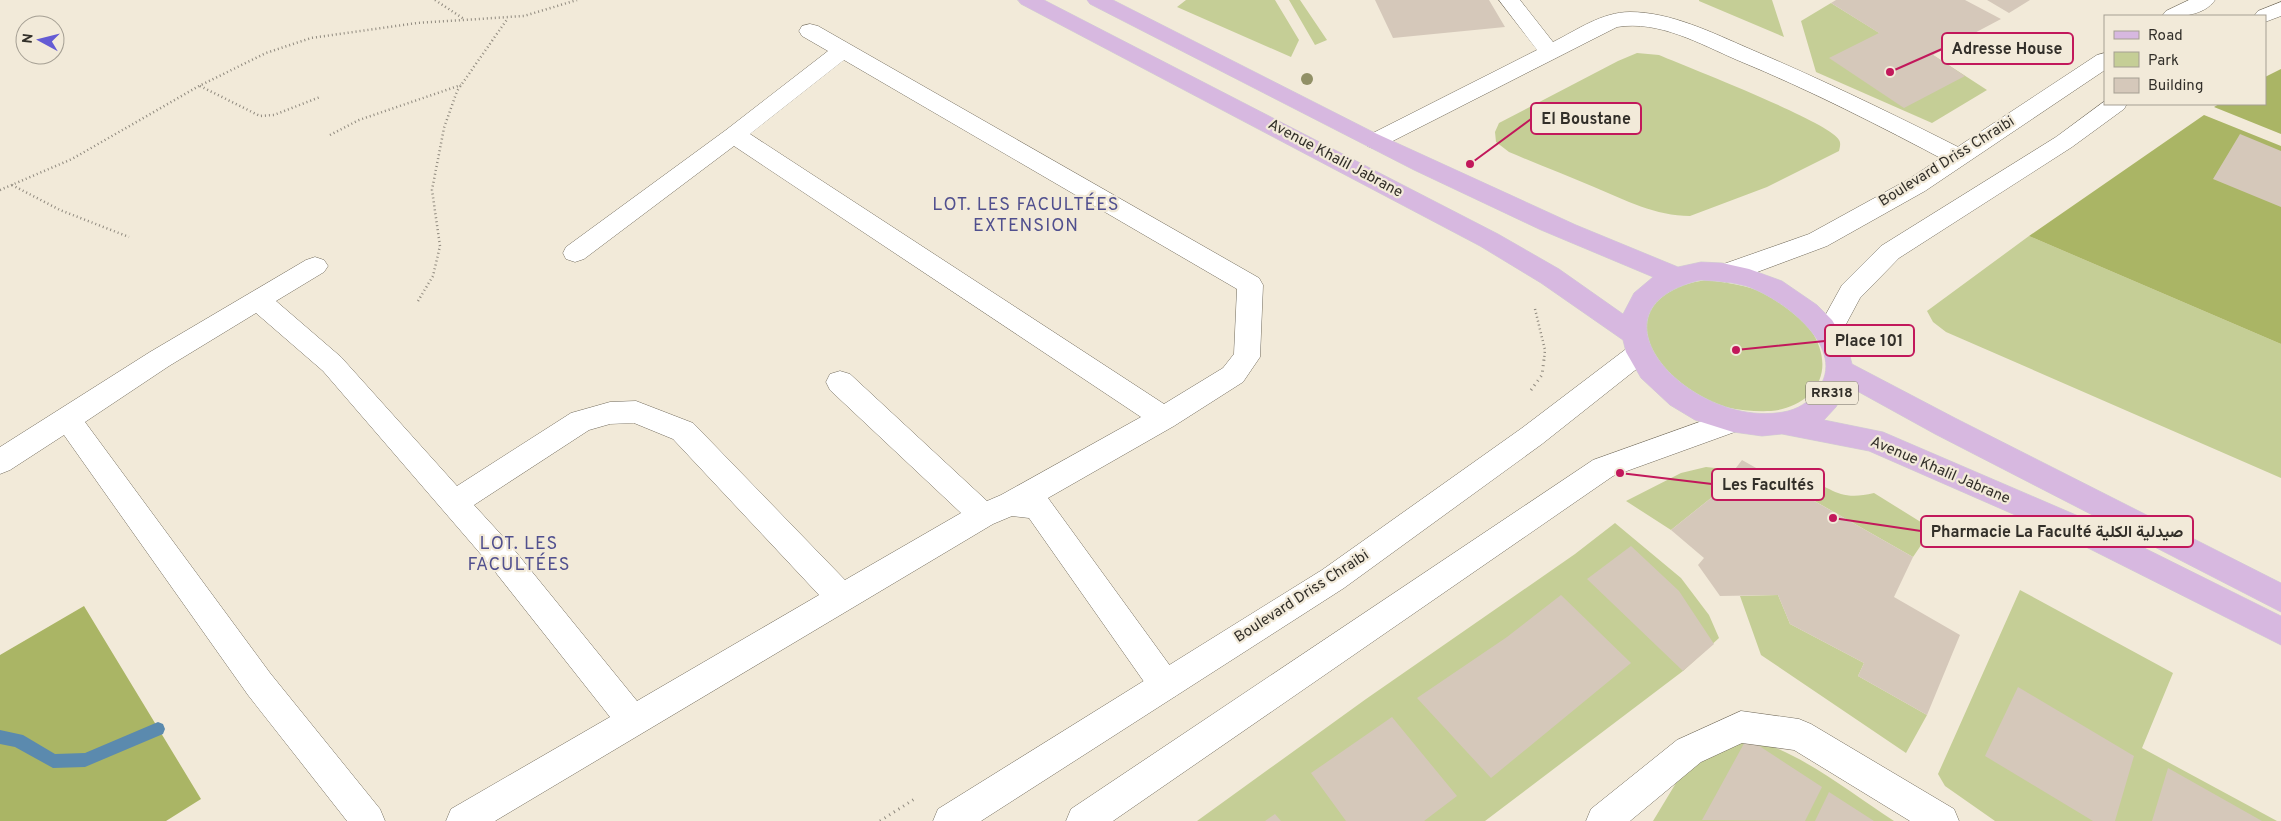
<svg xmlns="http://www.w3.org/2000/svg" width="2281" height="821" viewBox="0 0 2281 821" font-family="Overpass,Vazirmatn,sans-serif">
	<rect width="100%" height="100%" fill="#f2ead9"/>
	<path fill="#c5ce96" d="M1186 0H1275L1299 40 1291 57 1177 7Z
		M1289 0H1300L1327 40 1315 45Z
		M1699 0H1772L1784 37 1699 1Z
		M1831 3 1923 60 1933 55 1987 90 1932 123 1816 72 1801 21Z
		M1637 53 1659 55C1687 67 1830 122 1839 140 1841 143 1840 147 1839 151L1767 187 1690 216C1656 216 1625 200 1594 187 1566 175 1537 164 1509 152L1496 142 1495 132 1499 123 1618 61Z
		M2029 236 2281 344V478L1946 332 1933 322 1927 311Z
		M1705 280C1735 283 1762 288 1787 305 1815 325 1838 367 1809 395 1799 404 1785 410 1771 411 1744 412 1715 408 1691 393 1665 377 1630 338 1653 306 1656 302 1658 297 1662 295 1676 286 1689 283 1705 280Z
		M1706 467 1734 470 1716 494 1671 530 1626 501 1681 473Z
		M1760 470C1775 470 1788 471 1803 477 1832 487 1838 502 1874 493L1932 529 1913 557Z
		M1615 523 1681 578 1709 615 1719 638 1683 671 1485 821H1197L1366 699 1575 554Z
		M2020 590 2173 673 2142 748 2277 821H1995L1945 786 1938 774Z
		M1778 595 1790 624 1864 663 1858 676 1927 715 1906 753 1761 655 1740 596Z
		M1747 738C1801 752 1848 791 1894 821H1653L1676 783 1700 758Z"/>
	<path fill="#aab565" d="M2281 69V134L2214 107 2219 104H2265V77Z
		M2204 115 2281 146V344L2029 236Z
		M84 606 201 799 166 821H0V655Z"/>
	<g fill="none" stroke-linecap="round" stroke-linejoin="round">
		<path fill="#5b8aae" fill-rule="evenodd" d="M158 722 163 724 165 729 163 734 85 767 53 768 15 747 0 744V730L23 735 55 754 85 753Z"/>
	</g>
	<path fill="#d5c8ba" d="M1375 0H1489L1505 27 1393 38Z
		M1836 0H1965L2001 19 1933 55 1965 76 1904 108 1829 58 1879 33 1831 3Z
		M1987 0H2030L2009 13Z
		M2240 134 2281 151V207L2213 179Z
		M1742 460 1913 557 1894 597 1960 635 1927 715 1858 676 1864 663 1790 624 1778 595 1720 596 1698 565 1704 558 1671 530 1716 494Z
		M1631 546 1679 591 1714 644 1683 671 1587 579Z
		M1561 595 1631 663 1491 778 1417 698 1507 637Z
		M2018 687 2134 756 2115 821H2093L1985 756Z
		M1392 717 1457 796 1424 821H1346L1311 773Z
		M1747 738 1822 787 1805 821 1702 820Z
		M2168 768 2262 821H2152Z
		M1829 792 1874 821H1815Z
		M1275 814 1281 821H1265Z"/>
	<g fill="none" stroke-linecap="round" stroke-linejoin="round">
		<defs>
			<path id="street" d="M1499 0H1520L1553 42C1577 30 1602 12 1630 12 1671 12 1713 33 1750 49 1823 80 1895 115 1966 151L1970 157 1966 163 1958 165 1950 163C1880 126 1810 90 1737 60 1700 44 1659 20 1617 27L1383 146 1375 149 1367 146 1363 141 1367 136 1537 50Z
				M810 24 818 26 1259 278 1263 285 1260 357 1243 382 1174 426 1048 498 1176 674 1181 685 1176 696 1165 700 1154 696 1029 518 1012 516 993 524 495 821H446L451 809 610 717 485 559 323 371 256 313 169 366 85 422 270 673 380 809 385 821H347L248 695 64 435 10 470 0 474V447L150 352 306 260 315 257 324 260 328 266 324 272 276 301 341 357 457 486 571 413 610 402 636 401 693 423 845 580 961 513 830 390 826 382 830 374 840 371 850 374 987 501 1001 495 1141 417 734 146 584 259 575 262 566 259 563 253 566 247 726 130 828 51 802 36 799 31 802 26ZM844 60 1237 289 1234 354 1223 368 1164 404 750 134ZM634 423 673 439 819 595 637 701 507 541 474 505 589 430 610 424Z
				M1741 711 1799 719 1811 724 1954 809 1959 821H1910L1794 750 1742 743 1701 762 1630 821H1586L1591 809 1677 740Z"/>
			<path id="secondary" d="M2189 0H2215C2204 16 2180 17 2162 16L2166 11Z
				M2281 2V16L2265 22V16H2254L2258 11Z
				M2105 53V70L1925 191 1827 246 1736 280 1727 282 1718 280 1714 273 1718 266 1809 234 1909 179 2097 55Z
				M2105 101V104H2127L2124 109 2072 147 1899 258 1860 298 1837 341 1828 344 1819 341 1815 334 1842 285 1881 246 2056 137Z
				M1639 343 1648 346 1652 353 1648 360 1542 444 1344 588 981 821H933L938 809 1322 570 1522 428 1630 346Z
				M1733 410 1743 413 1747 421 1743 429 1613 476 1113 821H1066L1071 809 1593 460Z"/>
			<path id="primary" d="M1018 0H1044L1498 234 1559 269 1623 314 1634 293 1653 277 1541 230 1414 170 1090 4 1087 0H1113L1375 133 1576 225 1678 267 1701 262 1722 263 1749 269 1782 281 1817 305 1832 320 1847 345 1852 364 1955 418 2281 583V612L1935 434 1848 386 1836 407 1824 420 1883 432 2090 521 2281 616V645L2070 539 1869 451 1782 434 1762 436 1733 432 1695 420 1670 405 1641 378 1626 352 1623 340 1541 283 1480 246 1021 4ZM1701 280C1716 281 1732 282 1746 286 1780 297 1846 345 1820 386 1812 399 1803 407 1788 411 1695 433 1575 309 1701 280Z"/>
		</defs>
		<use href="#street" stroke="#736c5d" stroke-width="1"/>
		<use href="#secondary" stroke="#736c5d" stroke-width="1"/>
		<use href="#primary" stroke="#d2d1d0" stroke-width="1"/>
		<path stroke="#8f897e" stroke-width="2.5" stroke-dasharray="1 3" stroke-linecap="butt" d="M435 0 464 19
			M200 86 260 116 274 115 320 97
			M330 135 359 120 461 85
			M12 185 60 210 129 237
			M0 190 72 159 199 86 266 53 311 38 417 23 524 16 577 0
			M418 301 433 276 440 246 432 190 444 128 457 91 508 18
			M1535 309 1545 350 1544 360"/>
		<path stroke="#8f897e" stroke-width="3" stroke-dasharray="1 4.5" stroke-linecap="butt" d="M1531 390 1542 375 1544 359
			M880 821 916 798"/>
		<use href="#street" fill="#fff" fill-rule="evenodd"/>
		<use href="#secondary" fill="#fff" fill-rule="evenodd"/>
		<use href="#primary" fill="#d7b8e0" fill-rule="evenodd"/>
	</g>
	<circle fill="#919066" cx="1307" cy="79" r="6"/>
	<g text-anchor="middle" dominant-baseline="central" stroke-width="4.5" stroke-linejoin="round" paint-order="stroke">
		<rect fill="#f2ead9" stroke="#6c675e" stroke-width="1" x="1806" y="381.5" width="52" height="23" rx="4"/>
		<g font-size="14" font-weight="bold" fill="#322f29">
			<text x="1832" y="393">RR318</text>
		</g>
		<g font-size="15" fill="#322f29" stroke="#f2ead9">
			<text transform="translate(1335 159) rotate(28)">Avenue Khalil Jabrane</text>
			<text transform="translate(1947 162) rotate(-32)">Boulevard Driss Chraibi</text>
			<text transform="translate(1940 471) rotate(23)">Avenue Khalil Jabrane</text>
			<text transform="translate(1302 597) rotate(-33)">Boulevard Driss Chraibi</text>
		</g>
		<g font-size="18" letter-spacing="1" fill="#504f8e" stroke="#f2ead9">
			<text x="1026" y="205">LOT. LES FACULTÉES<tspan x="1026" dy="21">EXTENSION</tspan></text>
			<text x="519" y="544">LOT. LES<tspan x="519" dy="21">FACULTÉES</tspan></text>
		</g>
	</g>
	<path fill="none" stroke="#c2185b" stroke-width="2" d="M1890 72L1942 49M1470 164L1531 119M1736 350L1825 341M1620 473L1712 484M1833 518L1921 531"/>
	<g fill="#c2185b" stroke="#f2ead9" stroke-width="2">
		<circle cx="1890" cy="72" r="5"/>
		<circle cx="1470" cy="164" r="5"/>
		<circle cx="1736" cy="350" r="5"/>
		<circle cx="1620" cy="473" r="5"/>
		<circle cx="1833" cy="518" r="5"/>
	</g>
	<g fill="#f2ead9" stroke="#c2185b" stroke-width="2">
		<rect x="1942" y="33" width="131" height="31" rx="5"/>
		<rect x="1531" y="103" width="110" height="31" rx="5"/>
		<rect x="1825" y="325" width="89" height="31" rx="5"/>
		<rect x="1712" y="469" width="112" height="31" rx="5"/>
		<rect x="1921" y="516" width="272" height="31" rx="5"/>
	</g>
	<g font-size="16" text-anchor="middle" font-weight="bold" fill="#322f29">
		<text x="2007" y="54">Adresse House</text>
		<text x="1586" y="124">El Boustane</text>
		<text x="1869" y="346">Place 101</text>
		<text x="1768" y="490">Les Facultés</text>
		<text x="2057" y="537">Pharmacie La Faculté صيدلية الكلية</text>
	</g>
	<rect x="2104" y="15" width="162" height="90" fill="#f2ead9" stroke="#a59f93"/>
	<rect x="2114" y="31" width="25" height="8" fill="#d7b8e0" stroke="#a59f93"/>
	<text x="2148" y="40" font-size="15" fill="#322f29">Road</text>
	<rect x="2114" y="52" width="25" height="15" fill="#c5ce96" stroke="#a59f93"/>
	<text x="2148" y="65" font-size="15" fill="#322f29">Park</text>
	<rect x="2114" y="78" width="25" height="15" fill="#d5c8ba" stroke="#a59f93"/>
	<text x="2148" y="90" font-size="15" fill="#322f29">Building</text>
	<g transform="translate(40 40) rotate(277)"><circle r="24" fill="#f2ead9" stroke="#a59f93"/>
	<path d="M0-4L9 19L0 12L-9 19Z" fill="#645bd4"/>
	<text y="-8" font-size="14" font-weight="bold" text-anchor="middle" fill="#322f29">N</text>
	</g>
</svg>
